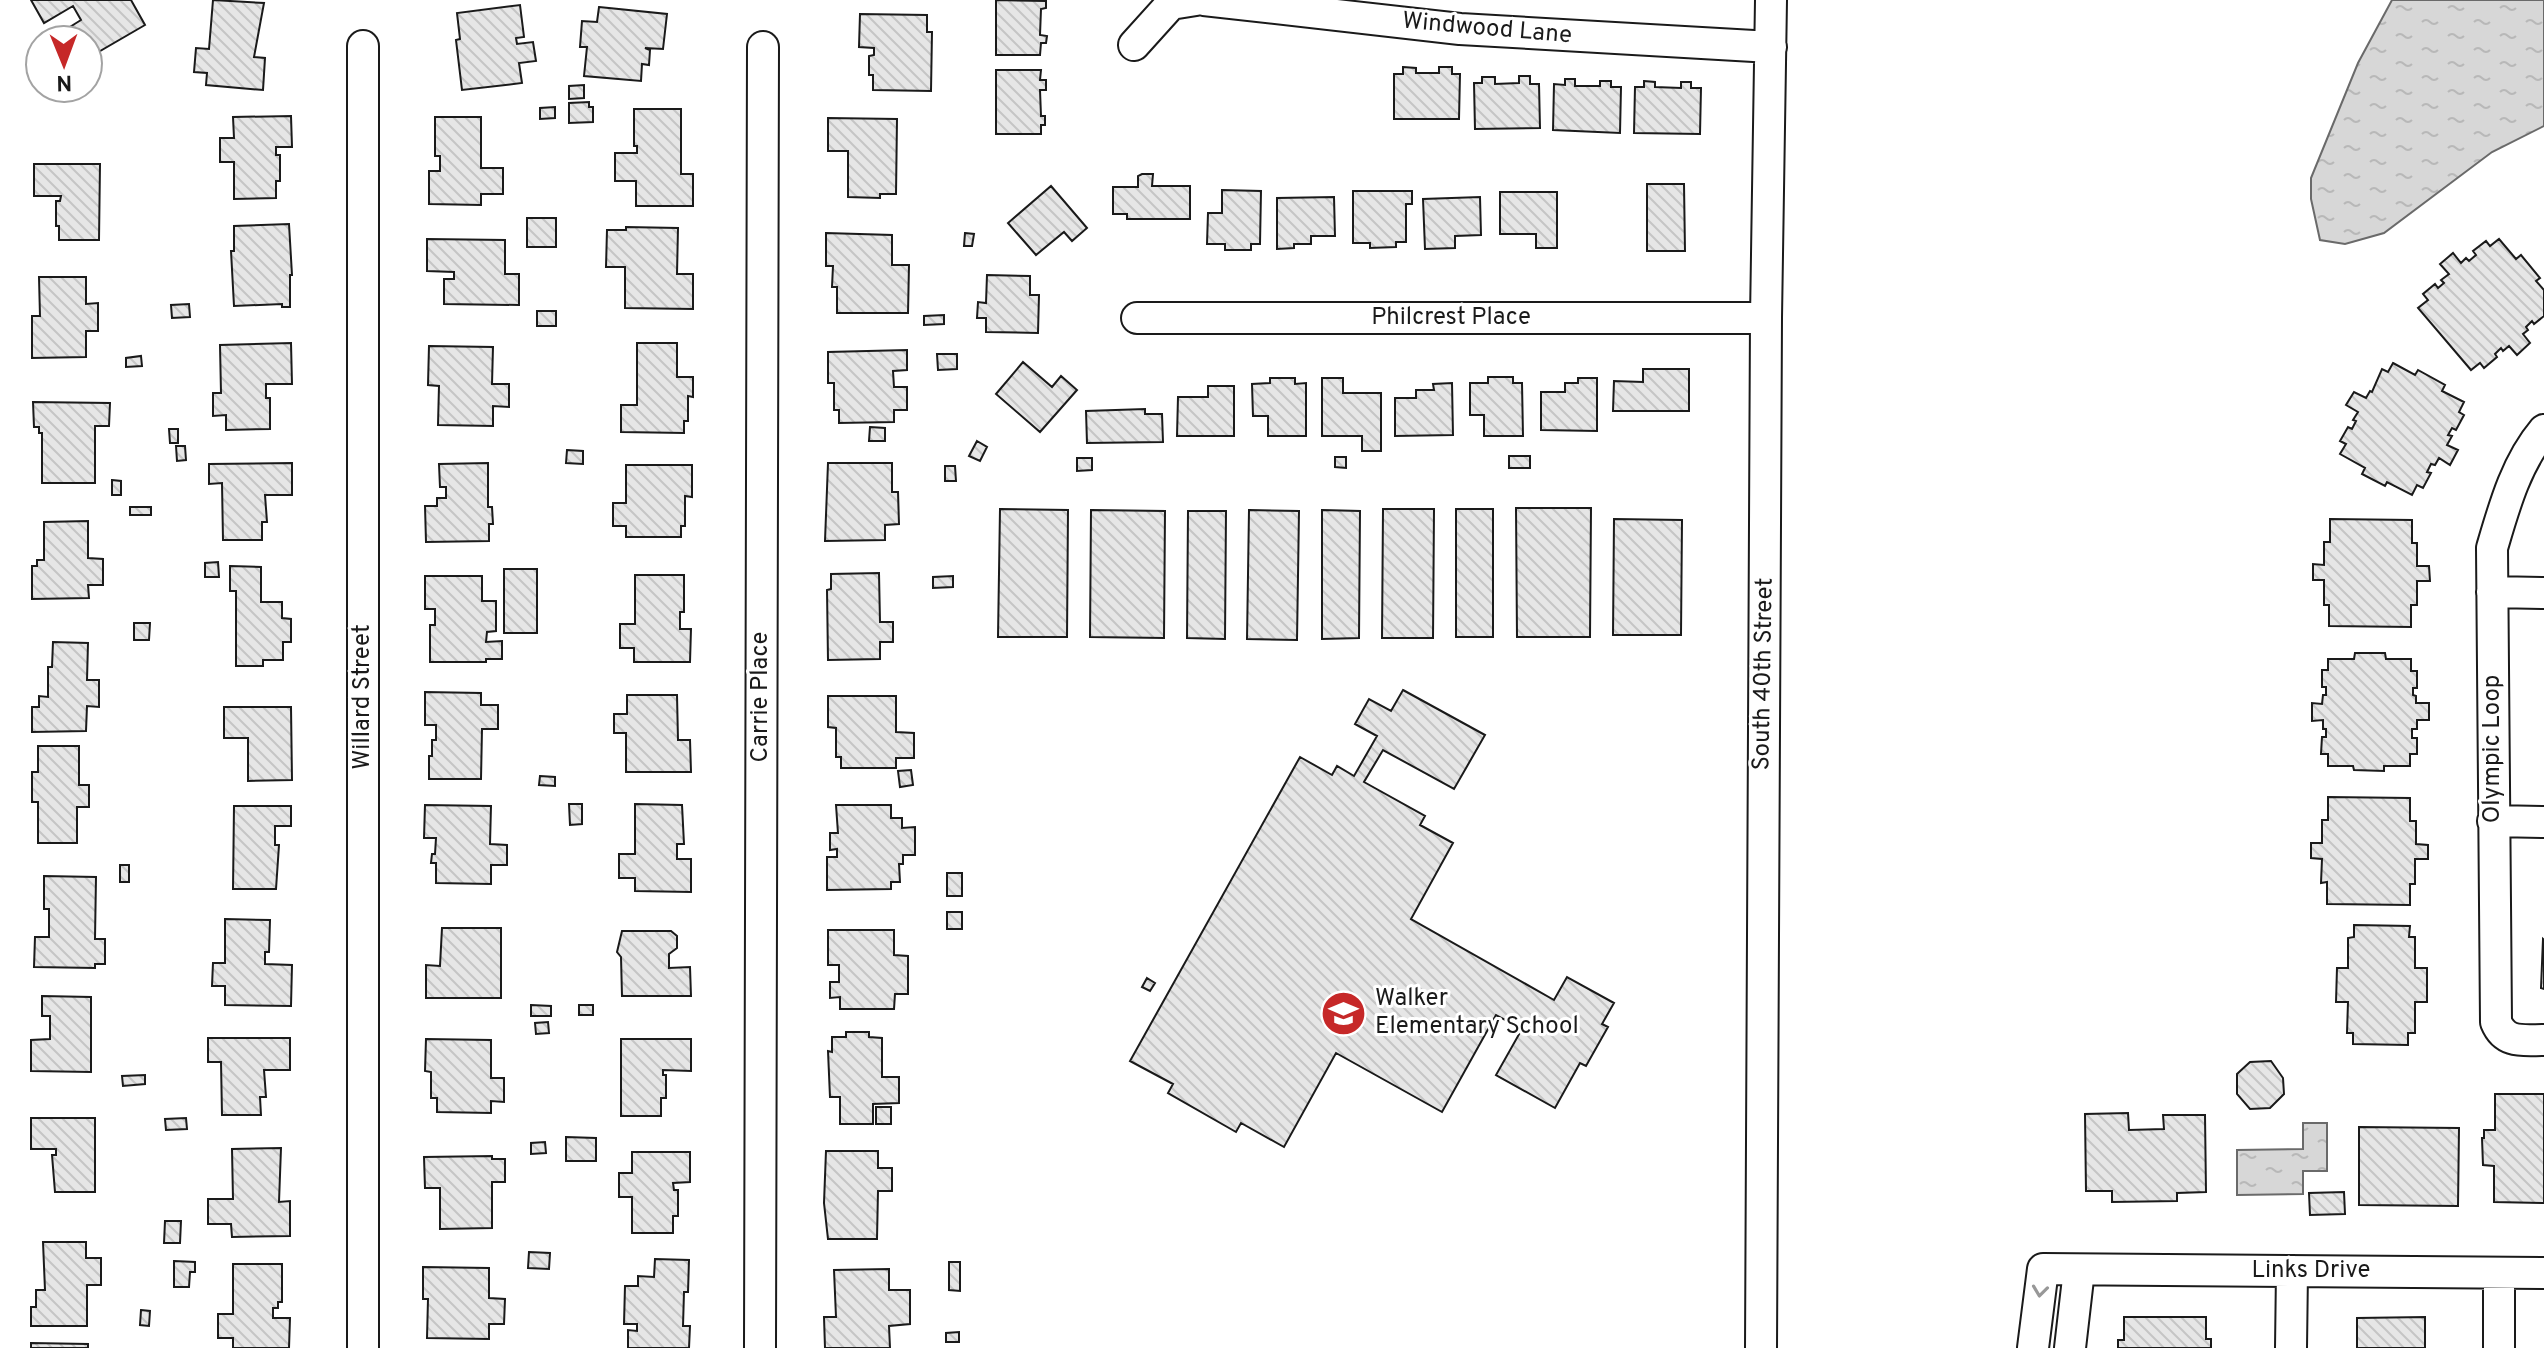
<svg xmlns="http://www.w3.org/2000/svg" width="2544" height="1348" viewBox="0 0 2544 1348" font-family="Overpass,sans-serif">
	<defs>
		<pattern id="water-ripples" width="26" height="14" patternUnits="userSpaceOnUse" patternTransform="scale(2)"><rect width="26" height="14" fill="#d7d7d7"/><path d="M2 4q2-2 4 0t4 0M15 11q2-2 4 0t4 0" fill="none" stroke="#b8b8b8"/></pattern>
		<pattern id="building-back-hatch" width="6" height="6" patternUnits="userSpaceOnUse" patternTransform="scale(2)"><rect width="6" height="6" fill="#e6e6e6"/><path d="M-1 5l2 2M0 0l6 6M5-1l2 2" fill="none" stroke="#c5c5c5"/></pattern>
	</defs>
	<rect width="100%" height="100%" fill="#fff"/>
	<path fill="url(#water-ripples)" stroke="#6a6a6a" stroke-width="2" d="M2392 0H2544V126L2492 152 2384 233 2345 244 2320 240 2311 199V178L2358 63Z
		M2303 1123H2327V1171H2303V1194L2237 1195V1150L2303 1149Z"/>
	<path fill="url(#building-back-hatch)" stroke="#1a1a1a" stroke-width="2" d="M31 0H131L145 25 88 58V40H71L65 30 81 20 73 6 44 23Z
		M213 0 264 3 254 57 265 58 263 90 206 85 207 73 194 72 196 48 209 49Z
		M996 0 1046 1V8L1041 9 1040 35 1047 36 1046 43H1041L1040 55H996Z
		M520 5 524 37 516 38 517 44 533 42 536 61 519 63 522 83 462 90 456 40 460 39 457 13Z
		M599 7 667 14 663 49 645 48 650 50 649 65 642 64 641 81 584 76 587 47H580L582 21 597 22Z
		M860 14 927 15V32H932L931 91 873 90V75H869V56L874 55V48L859 47Z
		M1403 67 1416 68V73H1439V67H1452V74H1460L1459 119H1394V74H1403Z
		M996 70H1041L1040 80H1046V90H1040L1041 116H1045V125H1041V134H996Z
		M1519 76H1530V84H1539L1540 128 1475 129 1474 83H1482V77H1495V84L1519 83Z
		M1565 79H1575V86H1600V81H1611V87H1621L1620 133 1553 130 1554 84 1565 85Z
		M1644 81 1655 82V87L1681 88V82H1691V88H1701L1700 134 1634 133 1635 87H1644Z
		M584 85V98L569 99V86Z
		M589 102V107H593V122L569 123V103Z
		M555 107V118L540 119V108Z
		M634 109H681V174H693V206H636V181H615V153H637V146H634Z
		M291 116 292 147H276V155H280V181H276V198L234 199V162H220V138H234L233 117Z
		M435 117H481V168H503V194H481V205L429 204V171H440V156H435Z
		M828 118 897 119 896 194H880V198L848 197V151H828Z
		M34 164H100L99 240H59V226H56V201H60L61 196H34Z
		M1142 174H1153L1152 186H1190V219H1127V214H1113V187H1138V176Z
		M1647 184H1684L1685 251H1647Z
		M1051 186 1087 228 1072 241 1064 232 1036 255 1008 223Z
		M1222 190 1261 191 1260 244H1251V250H1225V244H1207L1208 213H1222Z
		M1353 191H1412V204H1406V242H1396V247L1370 248V243H1353Z
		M1500 192H1557V248H1536V234H1500Z
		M1334 197 1335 236H1311V244H1294V248L1277 249V198Z
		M1480 197 1481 235 1455 236V248L1425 249 1423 199Z
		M527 218H556V247H527Z
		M289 224 292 275H290V307H282V304L234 306 231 251H234V226Z
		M626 227 678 228 677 274H693V309L625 308V267H606L607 230H626Z
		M826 233 892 235V265H909L908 313H837V287H832L833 266H826Z
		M965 233 974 234 972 246H964Z
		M427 239 505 240V274H519V305L444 304V279H454V272L427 271Z
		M2499 239 2516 259 2521 255 2540 278 2536 281 2544 290V316L2534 324 2532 321 2526 327 2528 330 2523 334 2530 343 2517 355 2509 346 2503 351 2501 348 2495 354 2497 357 2484 368 2480 363 2471 370 2418 308 2428 300 2423 294 2435 284 2438 288 2444 283 2441 280 2449 274 2440 264 2453 253 2461 263 2466 258 2469 261 2476 255 2473 251 2486 241 2490 246Z
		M987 275 1030 276V295H1039L1038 333 986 332V318H977L978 302 986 303Z
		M39 277H86V304L98 303V331H86V357L32 358V316H40Z
		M189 304 190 317 172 318 171 305Z
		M537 311H556V326H537Z
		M944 315V324L924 325V316Z
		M291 343 292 384H266V398H270V429L226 430V415L213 416V393H221L220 345Z
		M637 343H677V377H693V397L688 396V421H684V433L621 432V405H637Z
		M429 346 493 347 492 384H509V407L493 406V426L438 425 439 386 428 385Z
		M907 350V370L893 371 894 387H907V410H894V422L839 423V410H834V383H828V352Z
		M937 354H957V369L938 370Z
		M141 356 142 366 126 367V358Z
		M1023 362 1052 387 1061 376 1077 390 1040 432 996 394Z
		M2393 363 2415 375 2418 370 2445 385 2442 391 2464 402 2459 412 2464 415 2456 430 2452 428 2448 435 2452 436 2447 445 2458 450 2450 465 2439 458 2435 465 2431 464 2427 472 2431 473 2423 488 2417 485 2412 495 2387 482 2385 486 2362 474 2365 468 2340 454 2346 444 2340 441 2348 427 2352 429 2356 421 2353 420 2358 412 2346 405 2354 392 2366 398 2370 391 2372 392 2382 369 2388 372Z
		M1643 369H1689V411H1613L1614 381 1643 382Z
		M1488 377H1513V383H1522L1523 436H1484V415H1470V383H1488Z
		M1270 378H1295V384L1306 383V436H1268V416H1253L1252 384 1270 383Z
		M1322 378H1343V393H1381V451H1362V436H1322Z
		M1578 378H1597V431L1541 430V392H1565V383H1578Z
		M1452 383 1453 435 1395 436V398H1416V390H1434L1433 384Z
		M1208 386H1234V436H1177L1178 397H1208Z
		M33 402 110 403 109 426H95V483H42V433H39V427H34Z
		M1145 409V414H1162L1163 442 1087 443 1086 411Z
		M870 427 885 428V441H869Z
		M169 429H178V443H170Z
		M977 441 987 447 980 461 969 456Z
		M176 446H185L186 460 177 461Z
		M567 450 583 451V464L566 463Z
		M1509 456H1530V468H1509Z
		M1335 457H1346V468L1335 467Z
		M1077 458H1092V470L1077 471Z
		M292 463V495H265L267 522H262V540H223L222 483 209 484V464Z
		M488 463V507H492L493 524H489V541L426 542 425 506H437V498H446V487H440L439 464Z
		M828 463H892V492H898L899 524 885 525V540L825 541Z
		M626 465H692V497L685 496V526H681V537H626V526H613V503H626Z
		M945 466H955L956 481H945Z
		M112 480 121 481V495H112Z
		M130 507H151V515H130Z
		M1516 508H1591L1590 637H1517Z
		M1000 509 1068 510 1067 637H998Z
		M1383 509H1434L1433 638H1382Z
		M1456 509H1493V637H1456Z
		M1091 510 1165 511 1164 638 1090 637Z
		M1249 510 1299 511 1297 640 1247 639Z
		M1322 510 1360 511 1359 638 1322 639Z
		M1188 511H1226L1225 639 1187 638Z
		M1614 519 1682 520 1681 635H1613Z
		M2330 519 2412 520V543H2417V566H2429L2430 581H2417V605H2411V627L2329 626V605H2324V580H2313V564L2324 565V542H2330Z
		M88 521V558L103 559V585H88L89 598 32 599V566H37V560H44V522Z
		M218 562 219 577H205V563Z
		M230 566 261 567V602H282V618L291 619V642H283V660H263V666H236V591H230Z
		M504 569H537V633H504Z
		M879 573 880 622H893V642H880V659L828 660 827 590 831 589V574Z
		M635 575H684V612H680V629H691L690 662H634V648H620V624H635Z
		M425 576H482V601H496V631L487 632 486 642 502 641V659H486V662H430V625H435V609H425Z
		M953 576V587L933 588V577Z
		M134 623H150L149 640H134Z
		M53 642 88 643 87 680H99V707L87 706 86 731 32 732V707H39V696L48 697V667H52Z
		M2355 653H2385L2386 659H2411V671H2417V688H2413V695L2416 696V703H2429V720H2417V729H2412V738H2417V754H2410V766H2384V771L2354 770 2353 766H2328V754H2321L2322 737H2326V729H2323V720L2312 721V703L2322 704 2323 695H2326V687H2322V670H2328V659H2354Z
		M1403 690 1485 735 1454 789 1383 750 1364 782 1425 816 1420 825 1453 843 1411 919 1554 1000 1567 977 1614 1003 1602 1024 1608 1027 1586 1066 1580 1063 1555 1108 1496 1075 1522 1029 1496 1015 1442 1112 1336 1053 1284 1147 1241 1123 1236 1132 1168 1093 1173 1084 1130 1061 1300 757 1332 775 1337 766 1354 776 1377 736 1355 724 1369 699 1391 711Z
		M425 692 481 693V705H498V729H482L481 779H429V756H432V740H436V725H425Z
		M627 695H677L678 740H690L691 772H626V733H614V714H627Z
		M828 696H896V732L914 733V758H896V768H841V757H836V728L828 727Z
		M224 707H291L292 780 248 781V738H224Z
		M38 746H79V785H89V807H77V843H38V802H32V772H38Z
		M911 770 913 785 900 787 898 771Z
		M540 776 555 777V786L539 785Z
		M2328 797 2410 798V821H2416V844L2428 845V859H2415V884H2410V905L2327 904V882L2321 883 2322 859 2311 858V843H2322V820H2328Z
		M569 804H582V824L570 825Z
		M635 804 682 805 684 844H677V859H691V892L635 891V878H619V854H635Z
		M425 805 491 806 490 844 507 845V865H491V884L436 883V863H431L432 854H435L436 838H424Z
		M836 805H891V818H902V828L915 827V855H903V864H899L900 882H891V889L827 890V857H837V849L830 850V833H838Z
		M234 806H291V826H275V845H279L276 889H233Z
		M120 865H129V882H120Z
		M947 873H962V896H947Z
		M44 876 96 877 95 939H105V964H95V968L34 967 35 937H49V909H44Z
		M947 912H962V929H947Z
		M225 919 270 920 269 952H265V964L292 965 291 1006 225 1005V986H212L213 963H225Z
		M2354 925 2410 926 2409 937H2415V968H2427V1002H2415V1033H2408V1045L2353 1044V1033H2347L2348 1002H2336L2337 968H2348V938L2354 937Z
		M442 928H501V998H426V965L440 966Z
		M828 930H894V955L908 956V994H895L894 1009H840V997L830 998V982H839V965H828Z
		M622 931H671L677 936V948L669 954V968L690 967 691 996H622L621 957 617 952Z
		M2543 939 2544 940V989L2541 988Z
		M1147 978 1155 983 1150 991 1142 987Z
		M42 996 91 997V1072L31 1071V1040L50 1039V1016H42Z
		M531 1005 551 1006V1016H531Z
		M579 1005H593V1015H579Z
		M548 1022 549 1033 536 1034 535 1023Z
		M846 1032H869V1037L882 1038V1077H899V1103L873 1104V1124H840V1097H830L828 1051 832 1052V1037H846Z
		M208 1038H290V1070H264L266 1097H260L261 1115H222L221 1062H208Z
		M426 1039 491 1040V1078H504V1102L491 1101V1113L437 1112V1098H431V1072L425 1071Z
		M621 1039H691V1071L663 1070V1075H666V1098H661V1116H621Z
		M2271 1061 2283 1078 2284 1094 2270 1108 2250 1109 2237 1094V1074L2250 1062Z
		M145 1075V1084L123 1086 122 1076Z
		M2495 1094H2544V1203L2494 1202V1166L2483 1165 2482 1138H2484V1130H2495Z
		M876 1107H891V1124H876Z
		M2128 1113 2129 1130 2164 1129 2163 1115H2205L2206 1192 2177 1193V1201L2112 1202V1191H2086L2085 1114Z
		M31 1118H95V1192H55L52 1155H56V1149H31Z
		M186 1118 187 1129 166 1130 165 1119Z
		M2359 1127 2459 1128 2458 1206 2359 1205Z
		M566 1137 596 1138V1161H566Z
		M545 1142 546 1153 531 1154V1143Z
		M281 1148 279 1202 290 1201V1236L232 1237 231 1224H208V1199H233L232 1149Z
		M826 1151H878V1168H892V1191H878L877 1239H828L824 1203Z
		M632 1152H690V1182L673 1183 674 1190H678V1216H673V1233H632V1197H619V1173H632Z
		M492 1156V1159H505V1182H492V1228L440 1229V1188H425L424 1157Z
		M2344 1192 2345 1214 2310 1215 2309 1193Z
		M165 1221H181L180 1243H164Z
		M43 1242H86V1258H101V1285H87V1326H31V1307H36V1290H45Z
		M529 1252 550 1253 549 1269 528 1268Z
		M655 1259 689 1260 688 1292H684L683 1326H690L689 1348H628V1330L637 1331V1324H624L625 1286H638V1276L654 1277Z
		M174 1261 195 1262V1272H190L189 1287H174Z
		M949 1262H960V1291L949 1290Z
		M233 1264H282V1302H278V1308H273V1318H290L289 1348H233V1338H218V1314H233Z
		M423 1267 489 1268V1298L505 1299 504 1324H489V1339L427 1338 428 1299H423Z
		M889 1269V1290H910V1324L889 1326 890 1348H825L824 1317H836L834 1270Z
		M141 1310 150 1311 149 1326 140 1325Z
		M2124 1317H2206V1339H2211V1348H2118V1340H2124Z
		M2425 1317V1348H2357V1318Z
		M959 1332V1342H946V1333Z
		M31 1343 88 1344V1348H31Z"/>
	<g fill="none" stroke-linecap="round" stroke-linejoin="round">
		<defs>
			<path id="minor" d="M1204 0 1460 29 1771 47
				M1134 45 1171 4 1196 0
				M1137 318H1766
				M2544 430C2516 463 2504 507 2492 548L2496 1022C2505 1044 2523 1040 2544 1040
				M2492 592 2544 593
				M2493 821 2544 822
				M363 1348V46
				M760 1348 763 47
				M1761 1348 1766 318 1771 0
				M2033 1348 2043 1269 2544 1273
				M2070 1348 2079 1270
				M2291 1348 2292 1271
				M2499 1348V1273"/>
		</defs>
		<use href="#minor" stroke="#1a1a1a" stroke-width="34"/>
		<use href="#minor" stroke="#fff" stroke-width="30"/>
	</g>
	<defs><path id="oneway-chevron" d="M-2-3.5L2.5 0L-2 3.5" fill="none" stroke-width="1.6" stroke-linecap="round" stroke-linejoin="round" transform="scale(2)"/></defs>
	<use stroke="#989898" href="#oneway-chevron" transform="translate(2040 1291) rotate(97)"/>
	<defs>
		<symbol id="school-disc" viewBox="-11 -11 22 22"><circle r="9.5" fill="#c62828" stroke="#fff"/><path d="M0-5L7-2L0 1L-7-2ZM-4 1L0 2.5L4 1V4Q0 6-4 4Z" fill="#fff"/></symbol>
	</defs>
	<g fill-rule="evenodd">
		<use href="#school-disc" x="1318" y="988" width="51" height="51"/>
	</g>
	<g text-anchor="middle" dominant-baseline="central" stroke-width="6" stroke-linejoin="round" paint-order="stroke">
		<g font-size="24" fill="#1a1a1a" stroke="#fff">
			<text transform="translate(1487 29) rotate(5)">Windwood Lane</text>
			<text x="1451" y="318">Philcrest Place</text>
			<text transform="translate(1764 674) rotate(-89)">South 40th Street</text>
			<text transform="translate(363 697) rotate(-90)">Willard Street</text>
			<text transform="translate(761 697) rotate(-90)">Carrie Place</text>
			<text transform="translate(2493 749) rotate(-90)">Olympic Loop</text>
			<text x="2311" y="1271">Links Drive</text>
		</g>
		<g font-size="24" fill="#1a1a1a" stroke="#fff" text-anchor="start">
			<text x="1375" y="999">Walker<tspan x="1375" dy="28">Elementary School</tspan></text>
		</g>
	</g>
	<g transform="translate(64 64) rotate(179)"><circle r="38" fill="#ffffff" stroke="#a3a3a3" stroke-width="2"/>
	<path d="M0-6L14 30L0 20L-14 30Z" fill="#c62828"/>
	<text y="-12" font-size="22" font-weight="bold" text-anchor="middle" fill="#1a1a1a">N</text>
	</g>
</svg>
